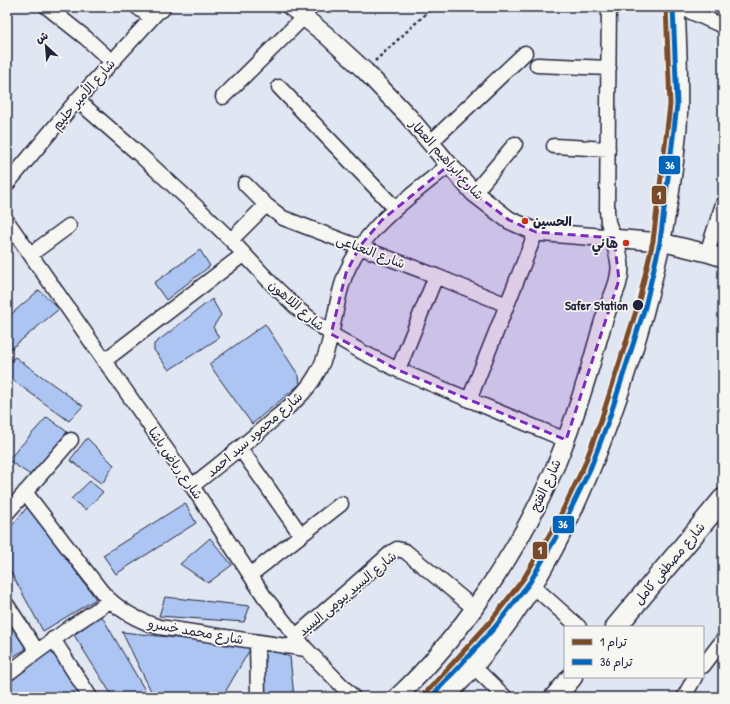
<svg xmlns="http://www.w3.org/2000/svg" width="730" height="704" viewBox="0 0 730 704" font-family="'Patrick Hand','Playpen Sans Arabic',sans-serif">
	<rect width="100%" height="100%" fill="#e0e7f2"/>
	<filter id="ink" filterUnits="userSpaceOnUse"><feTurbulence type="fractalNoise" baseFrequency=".025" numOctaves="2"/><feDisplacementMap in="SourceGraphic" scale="8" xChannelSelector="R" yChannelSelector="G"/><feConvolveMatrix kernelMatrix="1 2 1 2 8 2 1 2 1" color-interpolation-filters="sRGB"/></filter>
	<g filter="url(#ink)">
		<path fill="#acc5f2" stroke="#22223b" d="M200 250 210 266 166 300 154 283Z
			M39 290 59 309 7 352V318Z
			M212 299 221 315 213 327 219 338 169 370 154 350V344Z
			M265 324 299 376 300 384 252 424 209 364Z
			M15 357 83 406 69 421 7 376V364Z
			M47 417 67 432 32 476 8 460Z
			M87 438 114 465 102 484 70 460Z
			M90 481 103 492 86 510 71 499Z
			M185 503 196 523 116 574 103 555Z
			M28 506 96 599 43 631 7 565V532Z
			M210 538 232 565 208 583 180 564Z
			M165 597 250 606 244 622 159 616Z
			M101 615 149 697H113L74 635Z
			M13 621 30 647 7 660V625Z
			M122 632 252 646 224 694 154 697Z
			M265 647 290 657 294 697H264Z
			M51 648 82 697H7V685Z"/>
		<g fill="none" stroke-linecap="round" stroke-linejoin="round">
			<defs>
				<path id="pedestrian" d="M304 17 313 7"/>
				<path id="minor" d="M47 7 86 38 111 61
					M137 7 152 18
					M609 7 607 210 608 222 614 238
					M680 7 723 26
					M537 65 609 68
					M279 87 395 208
					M223 97 304 17
					M77 100 140 155 201 211 231 240 271 283 299 310 331 334 362 352 398 370 566 440
					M430 143 525 53
					M554 146 608 149
					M7 184 77 100 162 7
					M245 184 266 205 283 218 436 276 507 305
					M474 193 515 144
					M7 221 192 486 264 596 306 649 353 697
					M231 240 266 205
					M707 253 723 204
					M31 254 69 226
					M104 361 244 254
					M398 370 436 276
					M469 400 536 232
					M240 448 301 535
					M192 486C220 464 248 442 274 419 290 406 306 393 316 375 332 349 333 317 341 288 356 232 406 200 449 165
					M25 492 102 592C118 610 136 620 159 627L306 649
					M7 513 71 440
					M250 575 341 504
					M533 586 579 627
					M7 605 37 651
					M295 637 392 552 397 549 405 551 474 608
					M53 639 90 697
					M257 642 258 697
					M703 666 723 640
					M474 667 505 697
					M7 674 72 626 110 601
					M684 697 695 677"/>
				<path id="tertiary" d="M291 7 325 34 365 71 408 116 449 165 474 193 509 220 536 232 661 242 707 253 723 258
					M161 9V7
					M397 697C459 639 518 552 552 474 571 431 585 386 598 340 601 329 604 319 608 308 613 295 620 283 620 268 620 258 616 248 614 238
					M446 697C536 606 583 502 623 383 651 300 671 214 678 127 680 87 678 47 676 7"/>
				<path id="secondary" d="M616 627 723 499
					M555 697 572 677"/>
			</defs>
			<use href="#pedestrian" stroke="#22223b" stroke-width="13"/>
			<use href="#minor" stroke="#22223b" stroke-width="17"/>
			<use href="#tertiary" stroke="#22223b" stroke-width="20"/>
			<use href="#secondary" stroke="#22223b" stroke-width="23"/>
			<path stroke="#22223b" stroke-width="2.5" stroke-dasharray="3 3" stroke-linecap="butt" d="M375 61 433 7"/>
			<use href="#pedestrian" stroke="#f6f6f2" stroke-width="10"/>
			<use href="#minor" stroke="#f6f6f2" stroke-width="14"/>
			<use href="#tertiary" stroke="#f6f6f2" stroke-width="17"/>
			<use href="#secondary" stroke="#f6f6f2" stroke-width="20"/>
			<defs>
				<path id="tram-1" d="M422 697 490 622 524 578 558 520 584 466 601 420 638 305 653 241 670 105 666 7"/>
				<path id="tram-2" d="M431 697 495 627 530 582 564 523 590 469 608 422 645 307 660 242 677 105 673 7"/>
			</defs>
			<use href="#tram-1" stroke="#f6f6f2" stroke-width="8"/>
			<use href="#tram-2" stroke="#f6f6f2" stroke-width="8"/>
			<use href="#tram-1" stroke="#7a4b2a" stroke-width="5"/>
			<use href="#tram-2" stroke="#0065bd" stroke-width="5"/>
		</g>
	</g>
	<path fill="#7b2cbf" fill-opacity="0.2" stroke="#7b2cbf" stroke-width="3" stroke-dasharray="8 5" stroke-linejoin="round" d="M449 165 474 193 509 220 536 232 614 238 619 280 566 440 398 370 331 334 346 273 360 246 382 220Z"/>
	<g fill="#c8321e" stroke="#f6f6f2" stroke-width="1.5">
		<circle cx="525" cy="221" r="4"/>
		<circle cx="626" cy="243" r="4"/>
	</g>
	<circle fill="#22223b" stroke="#f6f6f2" stroke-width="1.5" cx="638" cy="305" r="6"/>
	<g text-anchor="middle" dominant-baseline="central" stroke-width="3.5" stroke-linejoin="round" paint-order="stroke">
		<g font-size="13" fill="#22223b" stroke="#f6f6f2">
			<text transform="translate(83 94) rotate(-49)">شارع الأمير حليم</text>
			<text transform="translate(447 159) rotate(48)">شارع ابراهيم العطار</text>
			<text transform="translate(371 251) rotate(21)">شارع النعناعى</text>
			<text transform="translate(297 305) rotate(41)">شارع اللاهون</text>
			<text transform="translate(254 434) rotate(-41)">شارع محمود سيد احمد</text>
			<text transform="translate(176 463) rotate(55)">شارع رياض باشا</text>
			<text transform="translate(545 485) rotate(-65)">شارع الفتح</text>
			<text transform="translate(669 563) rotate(-50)">شارع مصطفى كامل</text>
			<text transform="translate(347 593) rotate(-40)">شارع السيد بيومى السيد</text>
			<text transform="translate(196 631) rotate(10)">شارع محمد خسرو</text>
		</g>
		<g font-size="13" font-weight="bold" fill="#22223b" stroke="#f6f6f2" text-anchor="start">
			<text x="533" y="221">الحسين</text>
			<text x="618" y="243" text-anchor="end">هاني</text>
		</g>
		<g font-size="13" font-weight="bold" fill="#22223b" stroke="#f6f6f2" text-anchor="end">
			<text x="628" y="305">Safer Station</text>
		</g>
	</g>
	<g stroke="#f6f6f2" stroke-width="1.5">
		<rect x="658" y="155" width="23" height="20" rx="4" fill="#0065bd"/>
		<rect x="651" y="185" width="16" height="20" rx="4" fill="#7a4b2a"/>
		<rect x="552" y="515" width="23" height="19" rx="4" fill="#0065bd"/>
		<rect x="532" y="541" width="16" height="19" rx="4" fill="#7a4b2a"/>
	</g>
	<g font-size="11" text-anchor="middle" font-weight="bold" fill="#fff">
		<text x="670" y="169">36</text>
		<text x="659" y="199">1</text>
		<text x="563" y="528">36</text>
		<text x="540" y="554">1</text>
	</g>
	<rect width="730" height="704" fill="none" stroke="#f6f6f2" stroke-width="24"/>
	<rect x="12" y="12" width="706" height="680" fill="none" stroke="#22223b" stroke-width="1.5" filter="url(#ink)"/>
	<rect x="564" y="626" width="140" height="52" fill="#f6f6f2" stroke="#a1a1a9"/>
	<rect x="572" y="639" width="20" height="6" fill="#7a4b2a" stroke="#a1a1a9"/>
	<text x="600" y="646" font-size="12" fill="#22223b">ترام 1</text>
	<rect x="572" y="659" width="20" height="6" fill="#0065bd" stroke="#a1a1a9"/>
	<text x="600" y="666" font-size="12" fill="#22223b">ترام 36</text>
	<g transform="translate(46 46) rotate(334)" stroke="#f6f6f2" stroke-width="3" paint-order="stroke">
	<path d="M0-3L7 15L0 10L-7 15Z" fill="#22223b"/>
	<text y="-6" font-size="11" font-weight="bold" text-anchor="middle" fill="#22223b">ش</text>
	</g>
</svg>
